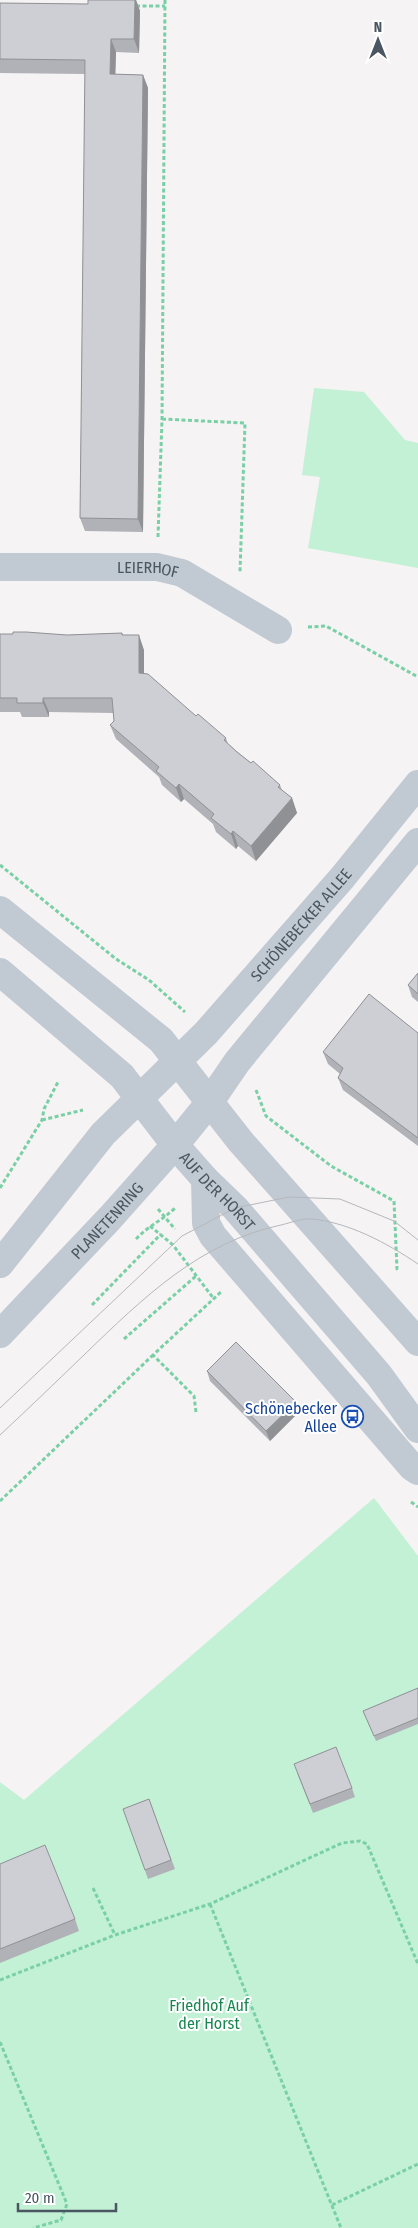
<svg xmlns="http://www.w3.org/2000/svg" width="418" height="2228" viewBox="0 0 418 2228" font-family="'Fira Sans Condensed',sans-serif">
	<rect width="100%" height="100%" fill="#f5f3f3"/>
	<path fill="#c3f1d5" d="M314 388 364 392 405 440 418 443V568L308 548 320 477 302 475Z
		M374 1498 418 1556V2228H0V1782L24 1800Z"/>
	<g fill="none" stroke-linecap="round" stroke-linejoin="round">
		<path stroke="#7ad0a6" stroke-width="3" stroke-dasharray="4 2.5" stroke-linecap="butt" d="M136 6H165
			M162 419 245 423 240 572
			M158 537 162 419 165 0
			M308 627 326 626 418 677
			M0 865 116 959 149 980 185 1012
			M256 1090 266 1116 331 1166 394 1201 397 1269 399 1271
			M42 1120 83 1110
			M0 1188 42 1120 44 1109 58 1082
			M158 1209 175 1229
			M150 1226 173 1245 214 1299
			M136 1239C148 1226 163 1220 176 1207
			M92 1305 161 1234
			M124 1339 196 1276
			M196 1412 194 1396 153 1355 222 1291
			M0 1501 153 1355
			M411 1502 418 1507
			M93 1888 115 1935
			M210 1904 341 2228
			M0 1980 115 1935 210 1904 342 1843 360 1841 367 1844 418 1964
			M0 2042 67 2204 61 2220 33 2228
			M332 2205 418 2164"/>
		<g stroke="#c1cad2" stroke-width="28">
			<path id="s1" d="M0 567H157L182 573 278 630"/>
			<path d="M0 910 161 1040 241 1142 418 1342"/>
			<path id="s2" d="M0 972 122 1076 175 1145 205 1179 235 1208 379 1375 418 1429"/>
			<path d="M205 1179 206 1223 213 1236 412 1467 418 1471"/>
			<path id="s3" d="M0 1264 103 1134 206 1033 342 878 418 784"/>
			<path id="s4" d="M0 1334 110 1218 175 1145 209 1103 237 1062 418 842"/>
		</g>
		<path stroke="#b5b8bd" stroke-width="1" d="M0 1408 182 1236 235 1208 289 1197 340 1199 394 1221 418 1240
			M0 1435C29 1408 57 1381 85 1354 143 1298 200 1242 281 1225 290 1223 302 1218 311 1219 348 1222 387 1243 418 1264"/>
	</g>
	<path fill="#b0b2b7" d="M88 0H136L140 11 139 53 116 52 115 74 143 75 148 88 143 532 85 531 80 518 85 74 0 73V3L88 4Z
		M122 633 123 635 144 650V674L196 716 226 738 228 744 251 763 280 785 282 790 292 798 297 813 256 861 238 846 236 849 216 832 213 824 184 799 181 802 162 785 159 777 116 739 110 725 114 721 113 713 49 712V717H22L20 712H0V634L67 635Z
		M418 973V1002L412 997 408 985Z
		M418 1033V1146L343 1090 338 1078 340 1074 328 1064 323 1052Z
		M207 1371 299 1412 270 1441 210 1381Z
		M418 1688V1724L376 1741 363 1711Z
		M297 1773 352 1788 355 1797 313 1813Z
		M149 1799 175 1869 148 1879 123 1809Z
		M0 1864 75 1919 79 1931 0 1963Z"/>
	<path fill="#909195" d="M135 0H136L140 11 139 53 134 39Z
		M111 39 116 52 115 88 110 74Z
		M143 75 148 88 143 532 138 519Z
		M139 635 144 650V688L139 673Z
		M43 698 49 712V717L43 703Z
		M179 784 184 799 181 802 176 788Z
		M292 798 297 813 256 861 251 846Z
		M233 831 238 846 236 849 231 834Z
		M296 1402 299 1412 270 1441 266 1431Z"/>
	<path fill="#cdcfd5" stroke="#909195" d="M88 0H135L134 39H111L110 74 143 75 138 519 80 518 85 60 0 59V3L88 4Z
		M13 632H26L67 635 122 633V635H139V673L148 674 196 716 198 714 226 738 224 740 237 752 251 763 253 761 280 785 278 787 292 798 251 846 233 831 231 834 211 818 214 814 179 784 176 788 156 771 159 767 110 725 114 721 112 698H43V703H17V698H0V634H13Z
		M418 973V994L408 985Z
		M369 994 418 1033V1138L338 1078 343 1068 323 1052Z
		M236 1342 296 1402 266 1431 207 1371Z
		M418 1688V1718L374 1736 363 1711Z
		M336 1747 352 1788 310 1804 294 1764Z
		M149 1799 171 1860 145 1870 123 1809Z
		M45 1845 75 1919 0 1949V1864Z"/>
	<defs>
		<symbol id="bus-ring" viewBox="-11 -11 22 22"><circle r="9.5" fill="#fff" stroke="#1a4fb4" stroke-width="1.5"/><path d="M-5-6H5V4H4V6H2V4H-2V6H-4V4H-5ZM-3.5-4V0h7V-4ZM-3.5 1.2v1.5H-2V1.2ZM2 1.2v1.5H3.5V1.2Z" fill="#1a4fb4"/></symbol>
	</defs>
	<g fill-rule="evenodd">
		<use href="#bus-ring" x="340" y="1404" width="25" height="25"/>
	</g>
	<g text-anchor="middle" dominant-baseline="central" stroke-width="4" stroke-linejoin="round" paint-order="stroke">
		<g font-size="16" fill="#4a5661" stroke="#fff">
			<text stroke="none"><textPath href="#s1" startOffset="148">LEIERHOF</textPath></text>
			<text stroke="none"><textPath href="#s3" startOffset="454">SCHÖNEBECKER ALLEE</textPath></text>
			<text stroke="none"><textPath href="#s2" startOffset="310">AUF DER HORST</textPath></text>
			<text stroke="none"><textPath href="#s4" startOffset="156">PLANETENRING</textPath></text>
		</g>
		<g font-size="16" fill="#164399" stroke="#fff" text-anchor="end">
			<text x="337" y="1408">Schönebecker<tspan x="337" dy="18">Allee</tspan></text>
		</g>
		<g font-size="16" fill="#17864f" stroke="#fff">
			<text x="209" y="2005">Friedhof Auf<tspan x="209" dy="18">der Horst</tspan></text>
		</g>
	</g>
	<g transform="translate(378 40)" stroke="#ffffff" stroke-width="4" paint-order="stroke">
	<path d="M0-4L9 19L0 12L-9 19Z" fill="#4a5661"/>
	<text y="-8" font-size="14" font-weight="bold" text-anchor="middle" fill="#4a5661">N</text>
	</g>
	<path d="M18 2203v8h98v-8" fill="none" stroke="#4a5661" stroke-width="2.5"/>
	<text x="25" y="2203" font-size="15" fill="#4a5661" stroke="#ffffff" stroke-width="4" paint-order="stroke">20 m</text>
</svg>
